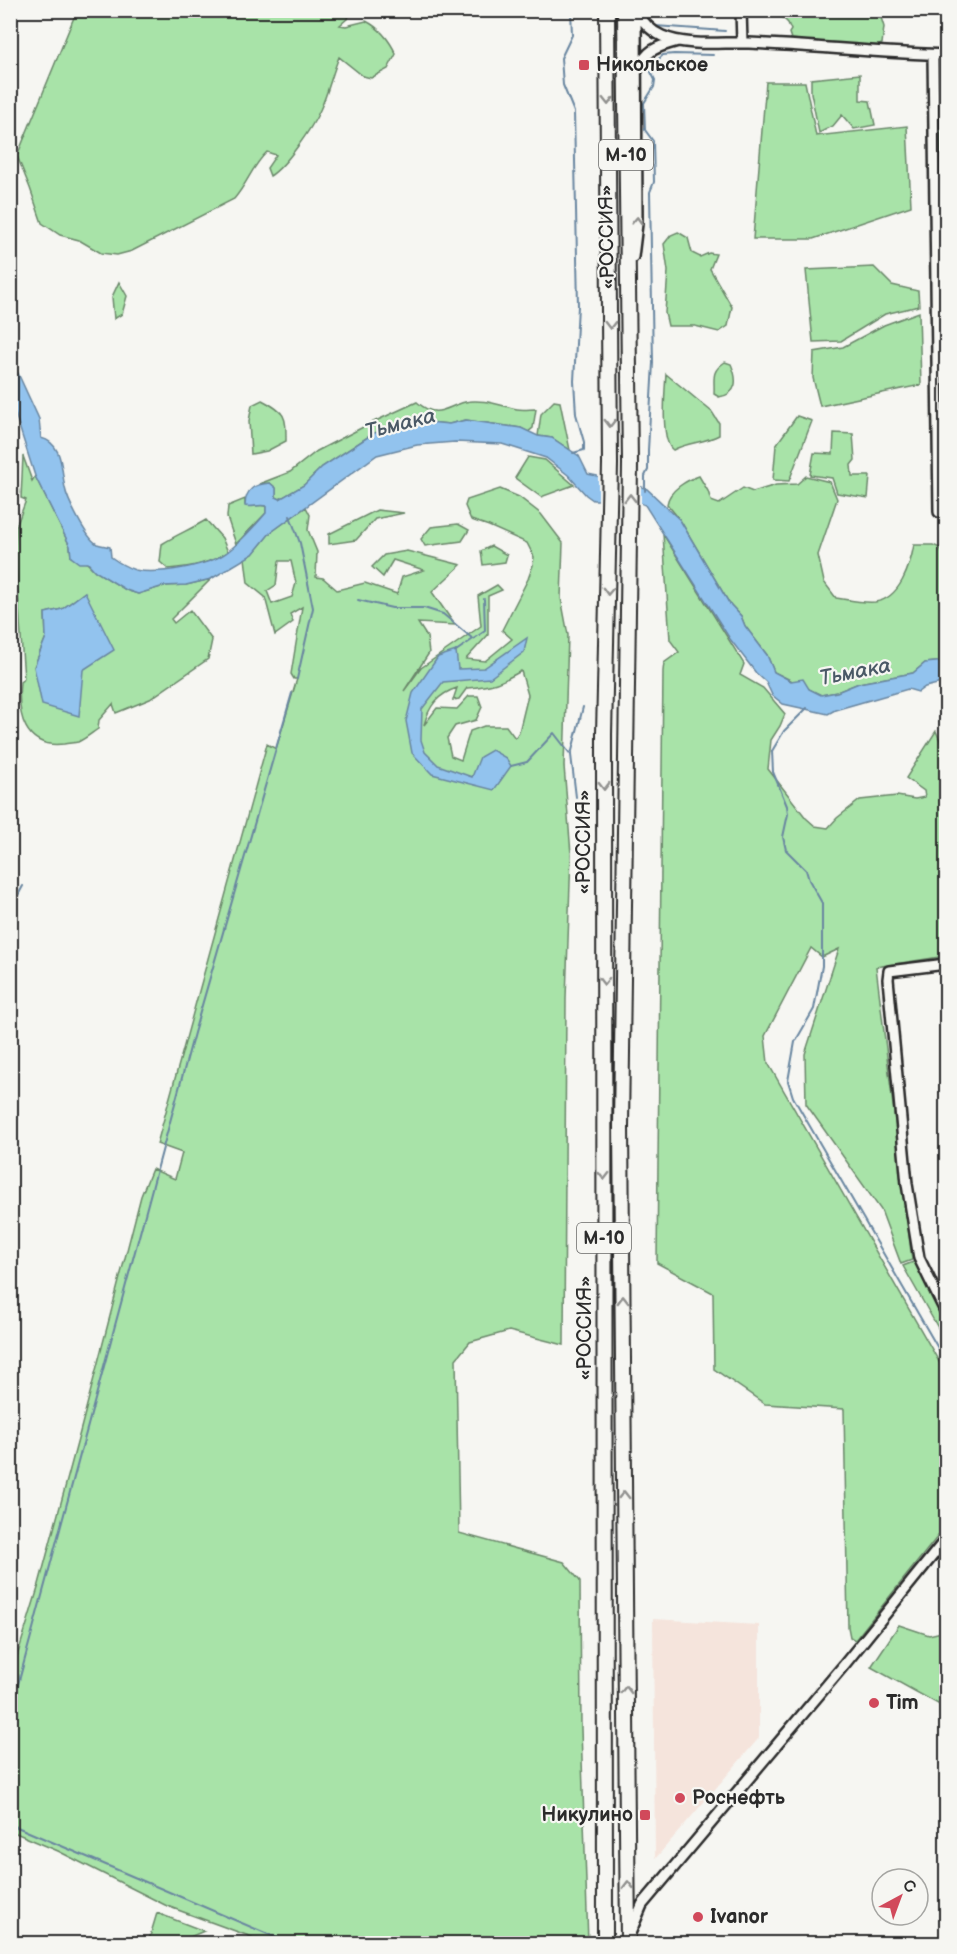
<svg xmlns="http://www.w3.org/2000/svg" width="957" height="1954" viewBox="0 0 957 1954" font-family="'Balsamiq Sans',sans-serif">
	<rect width="100%" height="100%" fill="#f6f6f2"/>
	<filter id="ink" filterUnits="userSpaceOnUse"><feTurbulence type="fractalNoise" baseFrequency=".0167" numOctaves="2"/><feDisplacementMap in="SourceGraphic" scale="12" xChannelSelector="R" yChannelSelector="G"/><feConvolveMatrix kernelMatrix="1 2 1 2 8 2 1 2 1" color-interpolation-filters="sRGB"/></filter>
	<g filter="url(#ink)">
		<path fill="#f5e4dc" d="M653 1619 759 1625V1738L655 1859Z"/>
		<path fill="#a8e3a8" stroke="#6a876a" stroke-width="1.5" fill-rule="evenodd" d="M77 10 352 11 348 18 340 25 346 26 366 21C380 28 389 39 396 54L388 69 371 78 363 76 339 57C332 74 328 93 320 110 312 128 286 166 270 176L267 168 276 155 267 152C252 166 248 183 234 199L132 251 117 255 101 253 79 240 60 235 42 223 30 188 17 156Z
			M781 10 879 11 884 27 882 44 871 48 791 39 789 33 791 30 788 23 780 15Z
			M946 65V163L938 161 940 149 937 121 939 119C935 104 934 78 943 66Z
			M860 74V100L870 101 875 125 854 129 842 115 833 126 819 133 811 93V79Z
			M766 82H805L816 136 907 126 911 206 813 239H753Z
			M678 232 688 238 692 253 700 257 709 253 716 254 710 269 732 307 728 326 719 332 695 326H668L665 313 668 271 664 244 671 235Z
			M874 267 892 285 918 291 919 306 885 314 841 341 813 342 806 270Z
			M119 282 127 296 122 314 114 319 112 297Z
			M919 312 921 385 820 406 813 378 814 352 843 347 884 325Z
			M725 362 731 364C738 380 738 394 719 397L714 394C715 378 710 372 725 362Z
			M666 374 712 412 719 423V435C704 443 688 442 673 450 660 441 665 390 666 374Z
			M262 400C286 413 286 415 286 441L267 451 251 454 249 421 252 405Z
			M554 401 560 402 570 450 552 438 538 436 541 414Z
			M417 402C437 420 445 407 465 402 482 398 501 406 517 409 523 410 530 409 536 409L533 428 528 432 521 428 466 420 449 424 429 422 374 433 322 467 304 485 280 499 276 497V488L270 483 259 484 290 472 317 451 369 424Z
			M797 416 812 421 789 481 773 480 776 445Z
			M834 433 853 434 855 460 851 465 852 476H870L868 498 837 493 832 478 810 475 814 453 833 454Z
			M23 456 32 481 35 476 70 546 71 557 87 563 95 571 126 590 138 594 164 586 186 585 211 579 171 619 174 623 190 610 212 640 208 659 150 699 116 713 113 704 99 720 98 729C92 733 85 739 78 742 74 743 68 743 64 744 24 749 17 714 20 682L24 679 15 551 16 527 26 500 21 498ZM85 592 34 667 46 637 45 613 62 609Z
			M528 457 545 460 574 485 541 497 515 478Z
			M699 476 708 491 711 501 719 504 743 488 753 492 776 485 797 484 806 476 830 482 837 499 818 555 824 582 836 598C849 600 862 603 875 602 900 599 910 566 914 545H933L940 548 946 561V661L925 663 913 673 859 683 837 692 821 695 774 672 767 655 745 626 741 616 729 603 680 520 667 504C669 490 687 480 699 476Z
			M500 489 519 497 541 514 563 543 561 598 568 635 564 766 571 854 566 998 564 1345 509 1331 470 1342 456 1359 459 1533 564 1562 580 1581 581 1729 588 1943H268L167 1906 58 1851 11 1831V1676L38 1588 80 1432 141 1196 152 1169 175 1179 182 1153 157 1144 267 744 276 749 297 679H294L291 674 302 607 290 614 293 622 275 635 265 597 248 583 245 558 253 554 270 533 306 507 310 515 308 530 317 552 316 577 323 578 337 590 365 583 397 594 402 577 424 570 393 560 383 577 372 567 384 555 407 551 461 565 432 592 455 625 418 623 427 637 429 653 404 691 421 668 481 626 478 596 497 585 502 590 488 596V635L466 659 485 661 512 639 502 630 528 579 533 565 534 557 527 543 489 526 471 520 465 506 467 500ZM279 561H291L296 583 292 597 272 604 267 591 276 585ZM521 671 528 695 519 732 515 738 506 726H484L470 731 461 760 451 756 447 738 455 726 476 720 482 707 478 696H469L457 709 437 708 424 725C429 706 438 694 457 688L453 700 459 699 467 688C493 686 500 683 521 671Z
			M245 499V505C253 508 258 504 266 506V513L236 544 227 517 228 506Z
			M377 510 404 513 375 519 356 540 329 544V534Z
			M206 520 222 538 228 552C209 564 190 567 168 569L160 562 162 544C176 535 191 529 206 520Z
			M458 524 469 530 462 541 425 546 421 539 431 527Z
			M663 534 744 664 740 675 763 688 785 714 780 726 771 740 768 769 806 818 815 826 828 828 837 818 860 800 897 796 915 799 925 797 924 791 906 778 936 731 946 754V956L876 967 912 1260 901 1264 881 1210 806 1104 805 1054 839 949 822 957 811 948 765 1036 768 1063 946 1374V1526L855 1640 850 1637 848 1627 844 1409 765 1404 714 1369 713 1293 657 1263 663 671 664 663 679 652 670 640Z
			M491 546 507 555 505 562 483 565 481 551Z
			M916 1261 946 1321V1342L903 1266Z
			M899 1625 929 1635 946 1631V1714L940 1705 871 1667Z
			M157 1913 204 1931 176 1943H148Z"/>
		<path fill="#92c3ee" stroke="#6986a0" stroke-width="1.5" d="M10 325 16 342 11 358 39 419 41 438C63 443 61 469 65 488 67 499 86 538 97 544 100 545 106 546 110 547L111 557C119 563 126 567 135 570 157 575 208 566 226 553 241 542 254 527 266 513V506C258 504 253 508 245 506 245 489 255 484 270 483L276 488V497L280 499 304 485 322 467 374 433 429 422 449 424 466 420 521 428 538 436 552 438 579 456 588 474 634 484 647 489 680 520 729 603 741 616 745 626 767 655 774 672 791 681 803 679 809 689 821 695 837 692 859 683 913 673 925 663 946 661V682L925 687 918 692 908 689 835 710 828 714 783 704 772 695 766 682 756 673 730 639 645 505 634 500H593L586 495 568 475 546 458 502 444 455 442 417 445 377 455 270 533 253 554 211 579 186 585 164 586 138 594 126 590 95 571 88 563H79L71 557 70 546 35 476 11 401Z
			M85 592 114 650 83 670 79 716 42 705 34 667 46 637 45 613 62 609Z
			M527 638 524 652 490 678 443 682 422 709 421 740 425 752 438 765 472 777 480 757 492 750 506 758 511 766 494 790 432 774 412 753 406 721 413 693 438 657 456 651 458 669 484 668Z"/>
		<path fill="#f6f6f2" d="M598 473 641 484V506L633 503H598Z"/>
		<g fill="none" stroke-linecap="round" stroke-linejoin="round">
			<path stroke="#6986a0" stroke-width="2" d="M571 10 572 35 561 58 563 85 574 112 578 306 574 381 576 414 584 442V450L573 453
				M644 10 648 19 655 26 725 31
				M645 491V476L648 470V450L653 363 650 192 654 182 653 141 645 130 644 103 654 87 655 80 649 68 663 55 674 54 713 55
				M290 516 300 543 313 608 297 679
				M358 600 392 608H424L443 614 473 639
				M456 651 485 631 484 599
				M807 708 784 731 772 751 773 772 787 806 788 814 783 837 786 850 806 870 809 880 822 903V966L814 1009 795 1042 788 1081 793 1097 946 1362
				M511 766 527 762 554 733 571 755
				M576 797 571 755 583 707
				M10 910 23 886
				M10 1714 194 1033 292 693
				M10 1824 291 1944"/>
			<defs>
				<path id="minor" d="M741 10 742 43
					M636 11C642 21 650 31 662 36 687 47 721 42 749 43 815 46 880 53 946 55
					M933 55 939 512
					M637 71C647 49 656 47 678 41
					M633 257 637 224 636 13
					M946 964 889 971 888 979 907 1184 919 1258 946 1313
					M631 1931 642 1905 844 1665 946 1539"/>
				<path id="highway" d="M625 10 630 464 621 1126 628 1944
					M605 1944 604 734 610 464 607 10"/>
			</defs>
			<use href="#minor" stroke="#2b2b2b" stroke-width="14"/>
			<use href="#highway" stroke="#2b2b2b" stroke-width="18"/>
			<use href="#minor" stroke="#f6f6f2" stroke-width="9"/>
			<use href="#highway" stroke="#f6f6f2" stroke-width="14"/>
		</g>
		<defs><path id="oneway-chevron" d="M-2-3.5L2.5 0L-2 3.5" fill="none" stroke-width="1.6" stroke-linecap="round" stroke-linejoin="round" transform="scale(1.5)"/></defs>
		<g stroke="#90908e">
			<use href="#oneway-chevron" transform="translate(608 101) rotate(89)"/>
			<use href="#oneway-chevron" transform="translate(637 221) rotate(-88)"/>
			<use href="#oneway-chevron" transform="translate(610 325) rotate(90)"/>
			<use href="#oneway-chevron" transform="translate(610 423) rotate(90)"/>
			<use href="#oneway-chevron" transform="translate(630 498) rotate(-90)"/>
			<use href="#oneway-chevron" transform="translate(608 591) rotate(92)"/>
			<use href="#oneway-chevron" transform="translate(604 786) rotate(90)"/>
			<use href="#oneway-chevron" transform="translate(604 981) rotate(90)"/>
			<use href="#oneway-chevron" transform="translate(604 1176) rotate(90)"/>
			<use href="#oneway-chevron" transform="translate(623 1300) rotate(-90)"/>
			<use href="#oneway-chevron" transform="translate(624 1495) rotate(-90)"/>
			<use href="#oneway-chevron" transform="translate(626 1690) rotate(-90)"/>
			<use href="#oneway-chevron" transform="translate(628 1885) rotate(-91)"/>
		</g>
	</g>
	<g fill="#d1495b" stroke="#f6f6f2" stroke-width="2">
		<rect x="578" y="59" width="12" height="12" rx="3"/>
		<circle cx="874" cy="1703" r="6"/>
		<circle cx="680" cy="1798" r="6"/>
		<rect x="639" y="1809" width="12" height="12" rx="3"/>
		<circle cx="698" cy="1917" r="6"/>
	</g>
	<g text-anchor="middle" dominant-baseline="central" stroke-width="4.5" stroke-linejoin="round" paint-order="stroke">
		<g fill="#f6f6f2" stroke="#686867" stroke-width="1.5">
			<rect x="599" y="140" width="54" height="30" rx="4.5"/>
			<rect x="577" y="1223" width="54" height="30" rx="4.5"/>
		</g>
		<g font-size="18" font-weight="bold" fill="#2b2b2b">
			<text x="626" y="155">М-10</text>
			<text x="604" y="1238">М-10</text>
		</g>
		<g font-size="20" font-weight="bold" fill="#2b2b2b" stroke="#f6f6f2" text-anchor="start">
			<text x="596" y="65">Никольское</text>
			<text x="886" y="1703">Tim</text>
			<text x="692" y="1798">Роснефть</text>
			<text x="633" y="1815" text-anchor="end">Никулино</text>
			<text x="710" y="1917">Ivanor</text>
		</g>
		<g font-size="20" fill="#2b2b2b" stroke="#f6f6f2">
			<text transform="translate(607 237) rotate(-91)">«РОССИЯ»</text>
			<text transform="translate(584 842) rotate(-90)">«РОССИЯ»</text>
			<text transform="translate(585 1328) rotate(-90)">«РОССИЯ»</text>
		</g>
		<g font-size="21" font-style="italic" fill="#4a5966" stroke="#f6f6f2">
			<text transform="translate(400 424) rotate(-14)">Тьмака</text>
			<text transform="translate(855 672) rotate(-11)">Тьмака</text>
		</g>
	</g>
	<rect width="957" height="1954" fill="none" stroke="#f6f6f2" stroke-width="36"/>
	<rect x="18" y="18" width="921" height="1918" fill="none" stroke="#2b2b2b" stroke-width="2" filter="url(#ink)"/>
	<g transform="translate(900 1897) rotate(41)"><circle r="28" fill="#f6f6f2" stroke="#a5a5a2" stroke-width="1.5"/>
	<path d="M0-4.5L10 22L0 15L-10 22Z" fill="#d1495b"/>
	<text y="-9" font-size="16" font-weight="bold" text-anchor="middle" fill="#2b2b2b">С</text>
	</g>
</svg>
